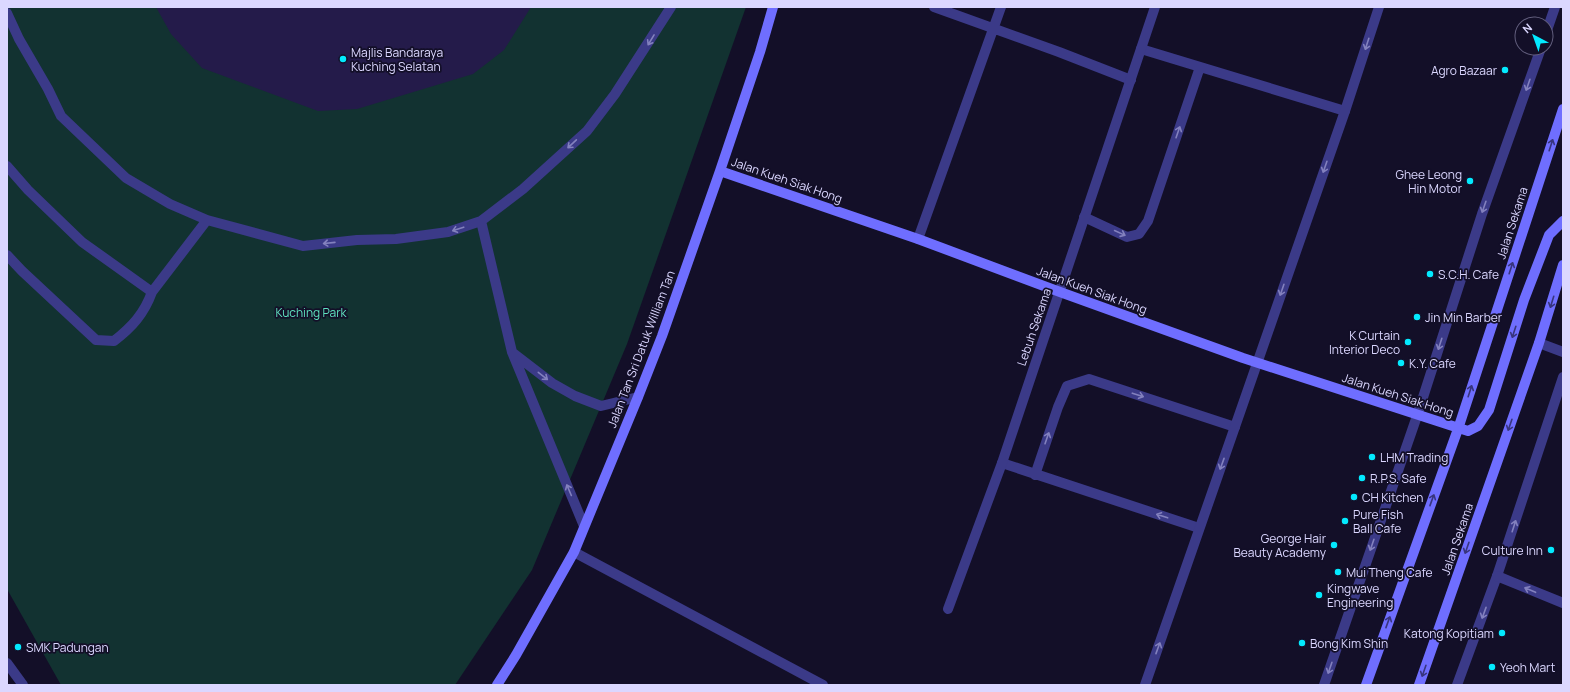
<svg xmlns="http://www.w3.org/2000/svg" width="1570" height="692" viewBox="0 0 1570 692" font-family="Manrope,sans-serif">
	<rect width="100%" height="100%" fill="#130f28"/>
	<path fill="#123231" d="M7 7H746L627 344 532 570 455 685H61L7 589Z"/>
	<path fill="#241b4a" d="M156 7H531L504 50 473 74 357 109 318 111 202 68 171 34Z"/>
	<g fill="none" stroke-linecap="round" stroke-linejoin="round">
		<path stroke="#3b3a88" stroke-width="10" d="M934 7 1059 52 1131 80
			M7 13 19 39 48 89 61 116 126 178 170 204 207 220 303 246 357 240 396 239 448 232 481 221 523 189 587 131 615 94 671 7
			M1546 33 1555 7
			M1141 49 1345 111
			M7 166 28 190 82 242 152 292C144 314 132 327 114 341L96 340 22 271 7 255
			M1084 217 1127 237 1139 234 1148 221 1200 67
			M481 221 512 352 584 526
			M918 239 1001 7
			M152 292 207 220
			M513 353 552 383 575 396 601 406 638 397
			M1002 463 1199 528
			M1035 475 1058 407 1067 386 1089 379 1235 427
			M7 663 23 685
			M1324 685 1417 416 1482 214 1541 48
			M1457 685 1497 576 1563 377"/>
		<path stroke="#3b3a88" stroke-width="10" d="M1539 343 1563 352
			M574 552 823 685
			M1497 576 1563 603
			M948 609 1002 463 1155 7
			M1145 685 1345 111 1379 7"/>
		<path stroke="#6f6eff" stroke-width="10" d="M720 171 918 239 1060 292 1243 358 1468 431 1478 426 1489 410 1524 300 1549 235 1563 221
			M497 685 516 655 574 552 638 397 662 336 720 171 760 52 773 7
			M1366 685 1458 429 1563 109
			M1419 685 1539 343 1563 265"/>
	</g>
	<defs><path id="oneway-shaft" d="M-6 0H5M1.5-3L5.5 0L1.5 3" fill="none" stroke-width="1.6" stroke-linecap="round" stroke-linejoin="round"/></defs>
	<g stroke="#8381be">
		<use href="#oneway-shaft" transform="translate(651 40) rotate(121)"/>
		<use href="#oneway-shaft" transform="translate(1367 44) rotate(108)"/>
		<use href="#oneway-shaft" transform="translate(1528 85) rotate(109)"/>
		<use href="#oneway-shaft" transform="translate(1178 132) rotate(-71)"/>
		<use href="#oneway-shaft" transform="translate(572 144) rotate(137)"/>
		<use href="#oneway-shaft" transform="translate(1325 167) rotate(109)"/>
		<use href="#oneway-shaft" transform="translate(1484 207) rotate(109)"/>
		<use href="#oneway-shaft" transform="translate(458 229) rotate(162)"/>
		<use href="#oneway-shaft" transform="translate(1120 233) rotate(25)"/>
		<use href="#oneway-shaft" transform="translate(329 243) rotate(174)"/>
		<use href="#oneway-shaft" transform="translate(1282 290) rotate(109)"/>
		<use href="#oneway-shaft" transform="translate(1440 344) rotate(108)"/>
		<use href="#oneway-shaft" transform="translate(543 376) rotate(38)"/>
		<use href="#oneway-shaft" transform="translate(1138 395) rotate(18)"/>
		<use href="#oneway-shaft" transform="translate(1047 438) rotate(-71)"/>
		<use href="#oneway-shaft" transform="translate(1222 464) rotate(110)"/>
		<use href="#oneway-shaft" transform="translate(569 490) rotate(-113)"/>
		<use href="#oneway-shaft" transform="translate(1162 516) rotate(-162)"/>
		<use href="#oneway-shaft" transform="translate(1514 526) rotate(-72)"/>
		<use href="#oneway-shaft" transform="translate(1372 545) rotate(109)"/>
		<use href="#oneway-shaft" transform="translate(1530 590) rotate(-157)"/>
		<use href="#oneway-shaft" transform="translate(1484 613) rotate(110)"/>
		<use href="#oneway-shaft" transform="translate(1158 648) rotate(-70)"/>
		<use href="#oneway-shaft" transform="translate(1330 668) rotate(109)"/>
	</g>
	<g stroke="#38357e">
		<use href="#oneway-shaft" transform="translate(1551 145) rotate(-72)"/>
		<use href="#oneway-shaft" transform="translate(1511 268) rotate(-72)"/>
		<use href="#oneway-shaft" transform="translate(1552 302) rotate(107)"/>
		<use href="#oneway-shaft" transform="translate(1514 332) rotate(108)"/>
		<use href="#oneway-shaft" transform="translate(1470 391) rotate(-72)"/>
		<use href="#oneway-shaft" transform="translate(1510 425) rotate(109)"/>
		<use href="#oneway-shaft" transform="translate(1432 500) rotate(-70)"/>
		<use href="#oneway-shaft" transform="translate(1467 548) rotate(109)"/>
		<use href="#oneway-shaft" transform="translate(1388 622) rotate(-70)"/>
		<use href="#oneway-shaft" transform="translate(1424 671) rotate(109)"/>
	</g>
	<g fill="#03eaff" stroke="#130f28" stroke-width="1.5">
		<circle cx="343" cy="59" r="4"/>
		<circle cx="1505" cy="70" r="4"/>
		<circle cx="1470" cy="181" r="4"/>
		<circle cx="1430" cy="274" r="4"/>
		<circle cx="1417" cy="317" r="4"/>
		<circle cx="1408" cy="342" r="4"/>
		<circle cx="1401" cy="363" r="4"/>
		<circle cx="1372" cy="457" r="4"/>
		<circle cx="1362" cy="478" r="4"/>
		<circle cx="1354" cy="497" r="4"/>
		<circle cx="1345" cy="521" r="4"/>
		<circle cx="1334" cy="545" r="4"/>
		<circle cx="1551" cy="550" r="4"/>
		<circle cx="1338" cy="572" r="4"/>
		<circle cx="1319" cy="595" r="4"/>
		<circle cx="1502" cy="633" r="4"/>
		<circle cx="1302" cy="643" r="4"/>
		<circle cx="18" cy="647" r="4"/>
		<circle cx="1492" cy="667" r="4"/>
	</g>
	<g text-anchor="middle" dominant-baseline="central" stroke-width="3.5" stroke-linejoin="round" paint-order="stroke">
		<g font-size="12" fill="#dbd7ff" stroke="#130f28" text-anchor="start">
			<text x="351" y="52">Majlis Bandaraya<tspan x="351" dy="14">Kuching Selatan</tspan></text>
			<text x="1497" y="70" text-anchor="end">Agro Bazaar</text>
			<text x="1462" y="174" text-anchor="end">Ghee Leong<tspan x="1462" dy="14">Hin Motor</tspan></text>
			<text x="1438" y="274">S.C.H. Cafe</text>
			<text x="1425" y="317">Jin Min Barber</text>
			<text x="1400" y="335" text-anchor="end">K Curtain<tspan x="1400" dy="14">Interior Deco</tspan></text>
			<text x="1409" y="363">K.Y. Cafe</text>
			<text x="1380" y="457">LHM Trading</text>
			<text x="1370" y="478">R.P.S. Safe</text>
			<text x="1362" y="497">CH Kitchen</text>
			<text x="1353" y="514">Pure Fish<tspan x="1353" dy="14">Ball Cafe</tspan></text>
			<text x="1326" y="538" text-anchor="end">George Hair<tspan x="1326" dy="14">Beauty Academy</tspan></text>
			<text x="1543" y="550" text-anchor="end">Culture Inn</text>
			<text x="1346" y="572">Mui Theng Cafe</text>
			<text x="1327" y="588">Kingwave<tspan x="1327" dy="14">Engineering</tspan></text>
			<text x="1494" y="633" text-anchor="end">Katong Kopitiam</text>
			<text x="1310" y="643">Bong Kim Shin</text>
			<text x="26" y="647">SMK Padungan</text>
			<text x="1500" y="667">Yeoh Mart</text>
		</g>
		<g font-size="12" fill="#dbd7ff" stroke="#130f28">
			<text transform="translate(787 180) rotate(19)">Jalan Kueh Siak Hong</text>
			<text transform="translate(1512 223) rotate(-72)">Jalan Sekama</text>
			<text transform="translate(1092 290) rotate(20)">Jalan Kueh Siak Hong</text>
			<text transform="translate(1034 327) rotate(-71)">Lebuh Sekama</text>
			<text transform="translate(641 349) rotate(-69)">Jalan Tan Sri Datuk William Tan</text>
			<text transform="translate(1398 395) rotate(18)">Jalan Kueh Siak Hong</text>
			<text transform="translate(1457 539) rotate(-71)">Jalan Sekama</text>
		</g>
		<g font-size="12" fill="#5fe2bf" stroke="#130f28">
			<text x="311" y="312">Kuching Park</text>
		</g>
	</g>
	<rect width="1570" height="692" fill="none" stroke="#dbd7ff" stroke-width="16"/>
	<g transform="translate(1534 36) rotate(319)"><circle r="19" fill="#130f28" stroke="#635f7e"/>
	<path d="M0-3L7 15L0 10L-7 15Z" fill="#03eaff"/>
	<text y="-6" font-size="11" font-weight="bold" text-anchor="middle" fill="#dbd7ff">N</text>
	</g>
</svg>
